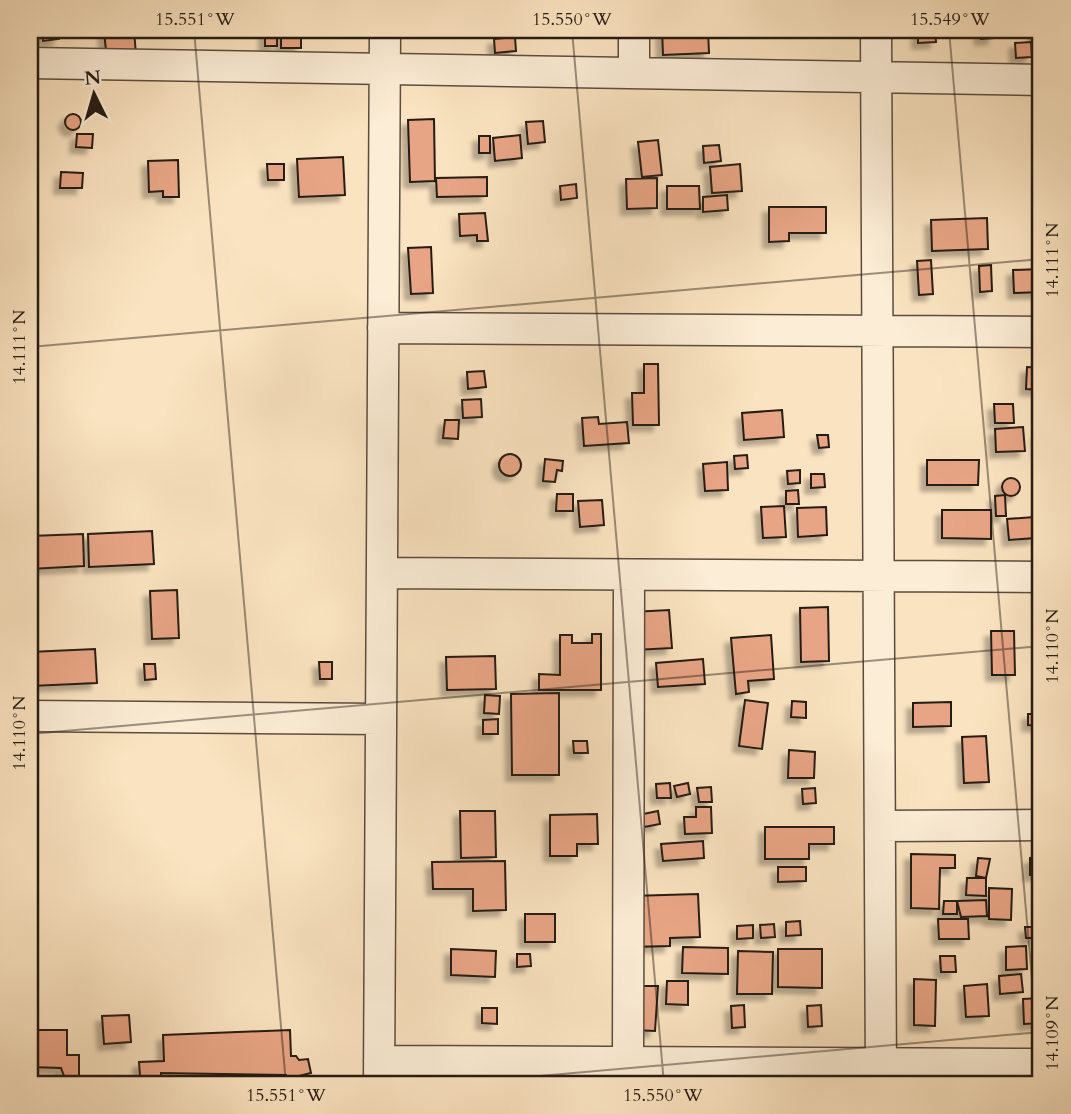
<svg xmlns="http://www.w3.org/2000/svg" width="1071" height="1114" viewBox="0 0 1071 1114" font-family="Cardo,serif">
	<defs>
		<filter id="shadow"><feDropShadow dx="-6" dy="6" stdDeviation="2" flood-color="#0004"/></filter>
	</defs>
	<rect width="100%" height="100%" fill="#fae3c0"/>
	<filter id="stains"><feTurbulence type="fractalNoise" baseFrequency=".00286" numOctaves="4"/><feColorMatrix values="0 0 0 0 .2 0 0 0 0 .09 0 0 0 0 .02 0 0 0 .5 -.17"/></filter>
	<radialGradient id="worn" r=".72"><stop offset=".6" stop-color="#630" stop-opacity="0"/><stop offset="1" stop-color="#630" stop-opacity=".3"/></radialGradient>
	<path fill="#e8a585" stroke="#251b13" stroke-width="2" filter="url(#shadow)" d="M42 30H58L59 39 43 41Z
		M104 30H134L136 55 106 51Z
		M265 30H277V46H265Z
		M281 30H301V48H281Z
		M662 30H708L709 53 663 55Z
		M918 30H935L936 42 918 43Z
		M980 30H993L994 38 981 39Z
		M1034 30H1041V46L1035 47Z
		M515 37 516 51 495 53 494 39Z
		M1031 42 1032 57 1016 58 1015 43Z
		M65 122a8 8 0 1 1 16 0a8 8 0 1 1-16 0Z
		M434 119 435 181 410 182 408 120Z
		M543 121 545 142 528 144 526 122Z
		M30 131H36L38 147 30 148Z
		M77 134H93L92 148 76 147Z
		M520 135 522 158 495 161 493 138Z
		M479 136H490V153H479Z
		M658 140 662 175 642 177 638 142Z
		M719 145 721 161 704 163 703 146Z
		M343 157 345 195 299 197 297 159Z
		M178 160 179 197H163V191L149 192 148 161Z
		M267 164H284V180H268Z
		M740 164 742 191 712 193 710 167Z
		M61 172 83 173 82 188H60Z
		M487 177V196L437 197 436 178Z
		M657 178V208L627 209 626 179Z
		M576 184 577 198 561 200 560 186Z
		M667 186H699L700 209H667Z
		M727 195 728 210 703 212V197Z
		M769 207H826V233H789V241L769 242Z
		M485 213 488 241H477V235L460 236 459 214Z
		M987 218 988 249 932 251 931 220Z
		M431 247 433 293 411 294 408 248Z
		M931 260 933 294 919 295 917 261Z
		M991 265 992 291 980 292 979 266Z
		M1041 269V292L1014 293 1013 270Z
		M644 364H658L659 425H633L632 393H644Z
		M1027 367 1041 368V390L1026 389Z
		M484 371 486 387 468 389 467 372Z
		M481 399 482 417 463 418 462 400Z
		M994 404H1013L1014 423H995Z
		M782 410 784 437 744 440 742 413Z
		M598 417 599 424 627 422 629 443 584 446 582 418Z
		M445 420H459L458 439 443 438Z
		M1023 427 1025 451 996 452 995 429Z
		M1038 433H1041V451H1039Z
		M817 435H828L829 447 819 448Z
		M499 465a11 11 0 1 1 22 0a11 11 0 1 1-22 0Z
		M747 455 748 468 735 469 734 456Z
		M545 459 563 461 562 471 557 470 555 482 543 481Z
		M927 460H979L978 485H927Z
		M727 462 728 490 705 491 703 464Z
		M800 470V483L788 484 787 471Z
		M811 474H824L825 487 811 488Z
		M1002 487a9 9 0 1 1 18 0a9 9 0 1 1-18 0Z
		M798 490 799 504H786V491Z
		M557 494H573V511H556Z
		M1005 495 1006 516H996L995 496Z
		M602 500 604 525 580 527 578 501Z
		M784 506 786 537 763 538 761 507Z
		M826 507 827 535 798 537 797 508Z
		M942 510H991V539L942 538Z
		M1034 517 1036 538 1009 540 1007 519Z
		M152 531 154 564 89 567 88 534Z
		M83 534 84 566 30 569V536Z
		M177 590 179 638 152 639 150 591Z
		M828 607 829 661 801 662 800 608Z
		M669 610 672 648 634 650 632 612Z
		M991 631H1014L1015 675H992Z
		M592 634H601V690H539V674L560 675V635H572V643H592Z
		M771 635 774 679 748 681 749 692 736 694 731 638Z
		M95 649 97 683 31 686 30 652Z
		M495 656 496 689 447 690 446 657Z
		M703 659 705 684 658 687 656 663Z
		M319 662H332V679H320Z
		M144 664H155L156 679 145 680Z
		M559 693V775H512L511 694Z
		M485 695 500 696 499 714 484 713Z
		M745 700 768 703 762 749 739 746Z
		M792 701 806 702V718L791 717Z
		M951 702V726L913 727V703Z
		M1041 712V726L1028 725V714H1041Z
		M498 719V734H483V720Z
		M986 736 989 782 964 783 962 737Z
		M573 741H587L588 753H574Z
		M789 750 815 752 814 778H788Z
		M670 783 671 798H657L656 784Z
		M688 783 690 794 677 797 674 786Z
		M711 787 712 802H699L697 788Z
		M815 788 816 803 803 804 802 789Z
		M696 807H711L712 833 685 834 684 817H696Z
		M460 811H495L496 857 461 858Z
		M658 811 660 824 644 827 643 814Z
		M597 814 598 844H577V856H550V815Z
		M765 827H834V844H809V859H765Z
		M703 841 704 858 663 861 661 844Z
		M911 854 955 855V868H940L939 909 911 908Z
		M1041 857V874L1030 875V858Z
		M978 858 990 859 986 878 976 876Z
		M505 861 506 910 473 911V889H433L432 862Z
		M778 867H806V881L778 882Z
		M967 878H986V896L966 895Z
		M989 888 1012 889 1011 920 989 919Z
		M698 894 700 937 670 938V946L632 947 630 896Z
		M986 900 987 916 961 917 957 901Z
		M944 901H957V914H943Z
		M525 914H555V942H525Z
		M938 919H968L969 939H939Z
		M800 921 801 935 786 936V922Z
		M774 924 775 937 761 938 760 925Z
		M753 925V938L737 939V926Z
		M1025 927H1036V938H1026Z
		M1026 946 1027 969 1006 970V947Z
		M683 947 728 948V974L682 973Z
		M451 949 496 951 495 977 451 975Z
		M778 949H822V988L778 987Z
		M738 951 773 952 772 994H737Z
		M517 954H530L531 966 517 967Z
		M940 956H955L956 972H941Z
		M1021 974 1023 992 1000 994 999 976Z
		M914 979 936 980 935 1026 914 1025Z
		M667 981H688V1005L666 1004Z
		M987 984 989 1016 966 1017 964 986Z
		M636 986H658L655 1031 633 1030Z
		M1041 998V1023L1024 1024 1023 999Z
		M744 1005 745 1027 732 1028 731 1006Z
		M821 1005 822 1026 808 1027 807 1006Z
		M482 1008H497V1024L482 1023Z
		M129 1015 131 1042 104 1044 102 1016Z
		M30 1030H67V1055H79V1084H67L61 1068 30 1067Z
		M290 1030 291 1056H296L299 1060 308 1059 311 1073 299 1076 301 1084H289L286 1075 161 1073V1084H153L149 1078 140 1076 139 1062 164 1061 163 1035Z"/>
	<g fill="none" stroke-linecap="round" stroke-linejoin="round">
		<defs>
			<path id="minor" d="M634 30V73
				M876 30 881 1084
				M30 63 1041 80
				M383 328 1041 332
				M382 573 1041 577
				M30 716 381 719
				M880 826 1041 825
				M379 1061 1041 1064
				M628 1062 629 575
				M379 1084 385 30"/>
		</defs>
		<use href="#minor" stroke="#5a4d3e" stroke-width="33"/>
		<use href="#minor" stroke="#fcedd6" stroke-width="30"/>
	</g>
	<path fill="none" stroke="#251b13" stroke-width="2" stroke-opacity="0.45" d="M194 30 286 1084M572 30 664 1084M949 30 1041 1082M30 347 1041 259M30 734 1041 646M449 1084 1041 1032"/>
	<rect width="1071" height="1114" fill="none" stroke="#fae3c0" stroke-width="77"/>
	<g transform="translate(94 94) rotate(355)" stroke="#fcedd6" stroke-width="5" paint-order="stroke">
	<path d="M0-5L12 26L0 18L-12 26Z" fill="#251b13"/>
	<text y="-10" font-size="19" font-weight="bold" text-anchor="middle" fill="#251b13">N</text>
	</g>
	<rect x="38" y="38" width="994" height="1038" fill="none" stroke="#251b13" stroke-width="2.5"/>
	<g font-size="18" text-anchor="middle" fill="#251b13">
		<text x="195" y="25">15.551°W</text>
		<text x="572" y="25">15.550°W</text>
		<text x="950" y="25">15.549°W</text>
		<text transform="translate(1052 260) rotate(-90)" y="6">14.111°N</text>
		<text transform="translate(19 347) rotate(-90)" y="6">14.111°N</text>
		<text transform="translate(1052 646) rotate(-90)" y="6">14.110°N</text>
		<text transform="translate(19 733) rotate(-90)" y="6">14.110°N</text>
		<text transform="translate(1052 1033) rotate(-90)" y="6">14.109°N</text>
		<text x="286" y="1101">15.551°W</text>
		<text x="663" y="1101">15.550°W</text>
	</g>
	<rect width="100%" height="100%" filter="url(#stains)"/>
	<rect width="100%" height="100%" fill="url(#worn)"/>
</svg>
